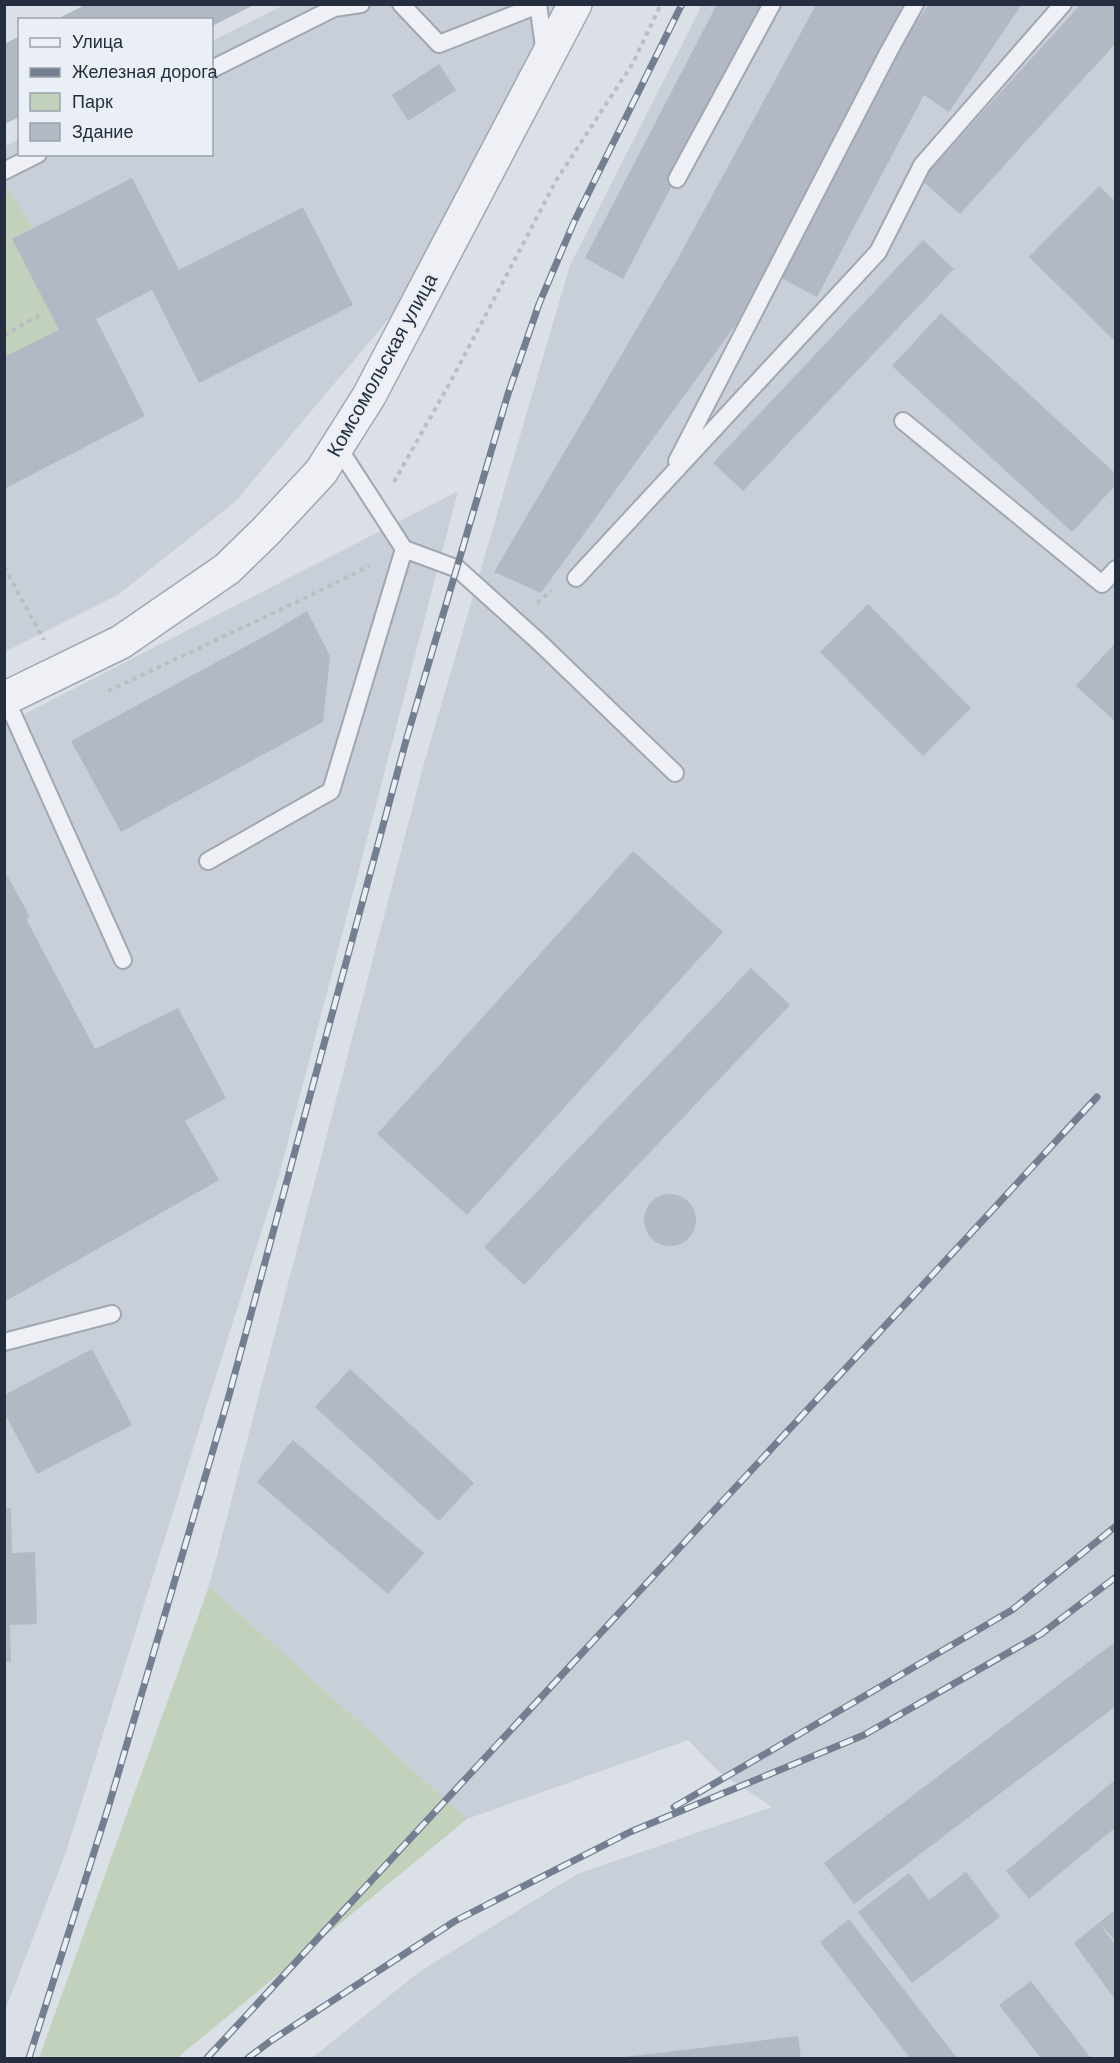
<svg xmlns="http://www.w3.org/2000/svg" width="1120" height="2063" font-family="'DM Sans',sans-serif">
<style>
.built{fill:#c9cfd9}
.green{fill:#c1d1bb}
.building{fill:#b2b9c4}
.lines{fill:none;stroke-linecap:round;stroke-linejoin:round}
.service-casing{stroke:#a0a7b1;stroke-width:20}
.tertiary-casing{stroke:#a0a7b1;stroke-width:36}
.path{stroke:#b9bec5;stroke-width:4;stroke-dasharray:4.5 4.5;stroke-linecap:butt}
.service{stroke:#eef0f5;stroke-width:16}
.tertiary{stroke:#eef0f5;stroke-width:33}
.rail-casing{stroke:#737f91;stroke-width:7}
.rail{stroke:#eaeff5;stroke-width:4.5;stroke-dasharray:14;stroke-linecap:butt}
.labels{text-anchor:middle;stroke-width:4.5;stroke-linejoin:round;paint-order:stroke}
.street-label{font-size:20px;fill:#242e3e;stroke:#eaeff5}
</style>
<rect width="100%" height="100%" fill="#dbe0e7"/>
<g class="built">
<path d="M284,5H555L392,315L235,502L119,594L5,652V146L19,139L20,154H212V41Z"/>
<path d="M702,5H1115V2058H312L419,1972L577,1874L772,1807L719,1772L688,1740L467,1819L209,1586L423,767L570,265Z"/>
<path d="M458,491L279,1176L66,1852L5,2011V724Z"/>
</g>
<g class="green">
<path d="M7,187L33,228L12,239L59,330L5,357L4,188Z"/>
<path d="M209,1586L467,1819L177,2058H39Z"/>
</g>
<g class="building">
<path d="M87,4H256L212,26V20H55Z"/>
<path d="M717,4H767L623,279L585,258Z"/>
<path d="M929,4H1022L949,112L924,95L817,297L779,277L889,71L885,69Z"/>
<path d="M1081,4H1116V43L960,214L921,180Z"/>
<path d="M816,5H903L737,323L541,593L494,572L677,260Z"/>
<path d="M20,36V117L4,124V44Z"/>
<path d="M439,64L456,90L408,121L392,95Z"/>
<path d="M132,178L179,270L303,207L353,305L199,383L152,290L96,319L145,416L4,489V357L59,330L12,239Z"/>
<path d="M1099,186L1116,202V342L1029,257Z"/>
<path d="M923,240L954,269L743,491L713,463Z"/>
<path d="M941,313L1116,474V485L1072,532L892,366Z"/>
<path d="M868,604L971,708L923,756L820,652Z"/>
<path d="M307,611L330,656L323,722L121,832L71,741L274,631Z"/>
<path d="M1116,642V722L1076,686Z"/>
<path d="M633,851L723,932L467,1215L377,1134Z"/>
<path d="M4,870L30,917L26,919L95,1049L178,1008L226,1098L185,1121L219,1180L4,1302Z"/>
<path d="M751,968L790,1005L524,1285L484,1247Z"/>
<circle cx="670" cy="1220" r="26"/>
<path d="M92,1349L132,1425L37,1474L4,1412V1395Z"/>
<path d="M350,1369L474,1483L439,1521L315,1407Z"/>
<path d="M293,1440L424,1553L388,1594L257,1482Z"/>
<path d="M5,1508H11L12,1553L35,1552L37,1624L10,1625L11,1662H5Z"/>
<path d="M1116,1641V1706L854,1904L824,1863Z"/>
<path d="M1116,1779V1827L1029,1899L1006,1871Z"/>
<path d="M966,1872L1000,1917L912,1983L858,1912L909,1873L929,1900Z"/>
<path d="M1116,1909V1941L1100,1924L1116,1946V2001L1074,1943Z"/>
<path d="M849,1919L957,2058H910L820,1942Z"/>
<path d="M1031,1981L1091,2058H1041L999,2005Z"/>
<path d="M798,2036L801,2058H625V2057Z"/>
</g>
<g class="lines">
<defs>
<g id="service">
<path d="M401,4L439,44L538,5"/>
<path d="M538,4L545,54"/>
<path d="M212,69L334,8L361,4"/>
<path d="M4,171L38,154"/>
<path d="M677,179L772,4"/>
<path d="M903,421L1102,584L1116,569"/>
<path d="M338,447L404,549L458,569L538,641L675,773"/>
<path d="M677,461L889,51L915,4"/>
<path d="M576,578L878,252L922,165L1063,4"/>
<path d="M6,699L123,960"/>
<path d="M208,861L331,791L404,549"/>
<path d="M4,1342L112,1314"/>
</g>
<path id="tertiary" d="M4,699L121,642L227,569L266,531L321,472L369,396L575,4"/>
</defs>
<use href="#service" class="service-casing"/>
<use href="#tertiary" class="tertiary-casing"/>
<g class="path">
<path d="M4,335L44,313"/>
<path d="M394,482L452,379L557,179L633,63L661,4"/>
<path d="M4,567L44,640"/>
<path d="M537,603L552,590"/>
<path d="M108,691L301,600L369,566"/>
</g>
<use href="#service" class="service"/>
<use href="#tertiary" class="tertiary"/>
<defs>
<g id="rail">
<path d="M674,1807L1012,1610L1116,1526"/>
<path d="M29,2058L109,1805L228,1399L407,737L508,394L539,304L574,222L682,4"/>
<path d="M207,2058L1097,1097"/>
<path d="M248,2058L272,2040L455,1921L630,1832L864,1735L1041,1634L1116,1577"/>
</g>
</defs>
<use href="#rail" class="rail-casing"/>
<use href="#rail" class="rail"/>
</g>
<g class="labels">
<g class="street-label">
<text transform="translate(382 365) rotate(-61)" y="7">Комсомольская улица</text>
</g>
</g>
<rect width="1120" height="2063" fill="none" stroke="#242e3e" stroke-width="12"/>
<rect x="18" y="18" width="195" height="138" fill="#eaeff5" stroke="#9ba2ac" stroke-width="1.5"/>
<rect x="30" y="38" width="30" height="9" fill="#eef0f5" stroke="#9ba2ac" stroke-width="1.5"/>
<text x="72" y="48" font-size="18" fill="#242e3e">Улица</text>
<rect x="30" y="68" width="30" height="9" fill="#737f91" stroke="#9ba2ac" stroke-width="1.5"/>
<text x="72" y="78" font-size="18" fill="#242e3e">Железная дорога</text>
<rect x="30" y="93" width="30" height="18" fill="#c1d1bb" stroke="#9ba2ac" stroke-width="1.5"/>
<text x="72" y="108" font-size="18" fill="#242e3e">Парк</text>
<rect x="30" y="123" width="30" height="18" fill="#b2b9c4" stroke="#9ba2ac" stroke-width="1.5"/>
<text x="72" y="138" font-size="18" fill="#242e3e">Здание</text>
</svg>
